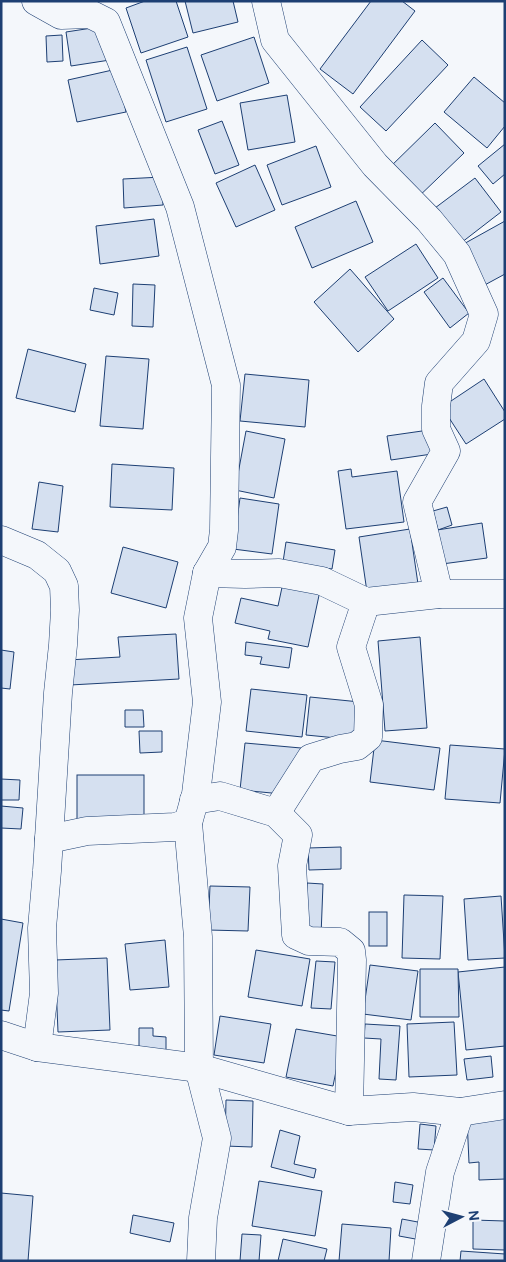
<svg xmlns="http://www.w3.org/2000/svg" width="506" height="1262" font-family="'DM Sans',sans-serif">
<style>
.building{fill:#d5e0f0;stroke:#1d3f73}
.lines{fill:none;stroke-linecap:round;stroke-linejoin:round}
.minor-casing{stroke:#1d3f73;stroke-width:29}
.minor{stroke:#f4f7fb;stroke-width:28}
</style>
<rect width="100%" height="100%" fill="#f4f7fb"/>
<g class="building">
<path d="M145,1H176L188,37L141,53L126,8Z"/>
<path d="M185,1H233L238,22L193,33Z"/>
<path d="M371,1H402L415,11L353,94L320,69Z"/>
<path d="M105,26L110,60L71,66L66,32Z"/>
<path d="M62,35L63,61L47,62L46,36Z"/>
<path d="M254,37L269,83L217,101L201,55Z"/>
<path d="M422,40L448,65L386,131L360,107Z"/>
<path d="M187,47L207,109L166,122L146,60Z"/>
<path d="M117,69L126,112L77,122L68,80Z"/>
<path d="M474,77L505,103V126L487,148L444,112Z"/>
<path d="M287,95L295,142L248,150L240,103Z"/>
<path d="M222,121L239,165L215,174L198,130Z"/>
<path d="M435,123L464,153L413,202L385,172Z"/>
<path d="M505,144V174L493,184L478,166Z"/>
<path d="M316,146L331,187L282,205L267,165Z"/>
<path d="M255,165L275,210L236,227L216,183Z"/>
<path d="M162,177L163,205L124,208L123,179Z"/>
<path d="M475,178L501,212L457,246L431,211Z"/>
<path d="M356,201L373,242L312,268L295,227Z"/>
<path d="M154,219L159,256L100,264L96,226Z"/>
<path d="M505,221V274L481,287L460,246Z"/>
<path d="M416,244L438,278L388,311L365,277Z"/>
<path d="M350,269L394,319L358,352L314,302Z"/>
<path d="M443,278L469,313L450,328L424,292Z"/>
<path d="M133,284L155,285L153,327L132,326Z"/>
<path d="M94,288L118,293L114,315L90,310Z"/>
<path d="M28,349L86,364L75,412L16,398Z"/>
<path d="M106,356L149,359L143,429L100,426Z"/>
<path d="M245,374L309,380L305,427L240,421Z"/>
<path d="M484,379L505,412V419L466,444L442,407Z"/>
<path d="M429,430L432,454L391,460L387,436Z"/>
<path d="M246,431L285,439L274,498L235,490Z"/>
<path d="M112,464L174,468L172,510L110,507Z"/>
<path d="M351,469L352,477L397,471L404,522L346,529L338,471Z"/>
<path d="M39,482L63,486L58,532L32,529Z"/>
<path d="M240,498L279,504L272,554L233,549Z"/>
<path d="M447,507L452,525L438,530L433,511Z"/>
<path d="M482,523L487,558L442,564L437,530Z"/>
<path d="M410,529L418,584L367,592L359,537Z"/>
<path d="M286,542L335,550L332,569L283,562Z"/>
<path d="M123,547L178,562L166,608L111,593Z"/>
<path d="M284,578L321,586L308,647L268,639L270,631L235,623L241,598L278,606Z"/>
<path d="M176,634L179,679L70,685L68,660L120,657L118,637Z"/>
<path d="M420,637L427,728L385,731L378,641Z"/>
<path d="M246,642L292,648L289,668L260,664L262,657L245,655Z"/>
<path d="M1,650L14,652L10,689L1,688Z"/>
<path d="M251,689L307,695L302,737L246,731Z"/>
<path d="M310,697L360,702L357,740L306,735Z"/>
<path d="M125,710H143L144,727H125Z"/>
<path d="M139,731H162V752L140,753Z"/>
<path d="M375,740L440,748L434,790L370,782Z"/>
<path d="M245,743L301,748L282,794L240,790Z"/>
<path d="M450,745L505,749L500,803L445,799Z"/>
<rect x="77" y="775" width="67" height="48"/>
<path d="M1,779L20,780L19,800H1Z"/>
<path d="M1,806L23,808L21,829L1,828Z"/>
<path d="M341,847V869L309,870L308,848Z"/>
<path d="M307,883L323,884L321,936L305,935Z"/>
<path d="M210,886L250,887L248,931L208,930Z"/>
<path d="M404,895L443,896L440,959L402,958Z"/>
<path d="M501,896L505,958L468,960L464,899Z"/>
<rect x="369" y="912" width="18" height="34"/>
<path d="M1,919L23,923L9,1011L1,1010Z"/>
<path d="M165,940L169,987L130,990L125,944Z"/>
<path d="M256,950L310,959L302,1006L248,997Z"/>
<path d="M107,958L110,1030L58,1032L55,960Z"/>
<path d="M316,961L335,962L331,1009L311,1008Z"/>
<path d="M370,965L418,971L411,1020L363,1014Z"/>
<path d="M505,967V1046L466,1050L458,972Z"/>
<path d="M420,969H458L459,1017H420Z"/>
<path d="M220,1016L271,1024L264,1063L214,1055Z"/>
<path d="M454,1022L457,1075L409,1077L407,1024Z"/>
<path d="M365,1024L400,1026L396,1080L379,1079L381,1039L364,1038Z"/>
<path d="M139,1028H153V1036L166,1037V1054L139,1053Z"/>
<path d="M296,1029L343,1037L333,1086L286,1077Z"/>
<path d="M491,1056L493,1077L467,1080L464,1059Z"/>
<path d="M226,1100L253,1101L252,1147L225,1146Z"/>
<path d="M505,1116V1179L479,1180V1162L469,1163L467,1118Z"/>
<path d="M420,1124L436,1126L434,1150L418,1149Z"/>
<path d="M280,1130L300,1136L294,1164L316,1169L314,1178L271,1167Z"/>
<path d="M259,1181L322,1191L315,1236L252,1226Z"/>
<path d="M395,1182L413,1185L410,1204L393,1202Z"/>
<path d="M1,1193L33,1196L28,1261H1Z"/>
<path d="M133,1215L174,1223L170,1242L130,1233Z"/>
<path d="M402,1219L423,1223L421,1240L399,1236Z"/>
<path d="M473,1220L505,1221V1250L473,1249Z"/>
<path d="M342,1224L391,1228L389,1261H339Z"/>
<path d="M242,1234L261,1235L259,1261H240Z"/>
<path d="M283,1239L327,1249L324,1261H278Z"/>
<path d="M461,1251L505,1254V1261H460Z"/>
</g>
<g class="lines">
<defs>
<g id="minor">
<path d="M36,1L61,15L90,14L106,22L180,207L226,385L224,530L222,547L207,573L198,618L207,702L196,794L188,823L198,937L199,1068L217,1138L203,1218L201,1261"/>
<path d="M266,1L275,40L375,165L429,220L457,254L484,314L476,341L439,383L436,406V429L446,451L417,502L439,594"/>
<path d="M1,540L37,555L57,571L64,586L65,610L63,645L58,693L47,871L42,928L44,993L37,1047"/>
<path d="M207,573L245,574L279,573L322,581L366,602L439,594H505"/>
<path d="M194,800L220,796L276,813L298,835L292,866L296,935L309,941L340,942L351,951L352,960L349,1111"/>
<path d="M276,813L311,758L340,749L357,746L368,737L369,705L351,647L366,602"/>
<path d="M49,839L87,831L175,827L188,823"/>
<path d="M1,1035L37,1047L199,1068L349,1111L413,1107L460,1112L505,1105"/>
<path d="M426,1261L440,1172L460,1112"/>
</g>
</defs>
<use href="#minor" class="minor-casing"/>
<use href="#minor" class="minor"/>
</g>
<rect width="506" height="1262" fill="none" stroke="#1d3f73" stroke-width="5"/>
<g transform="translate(461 1217) rotate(84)" stroke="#f4f7fb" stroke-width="4" paint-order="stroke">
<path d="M0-4L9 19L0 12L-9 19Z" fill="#1d3f73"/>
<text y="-8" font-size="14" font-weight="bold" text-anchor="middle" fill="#1d3f73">N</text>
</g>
</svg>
